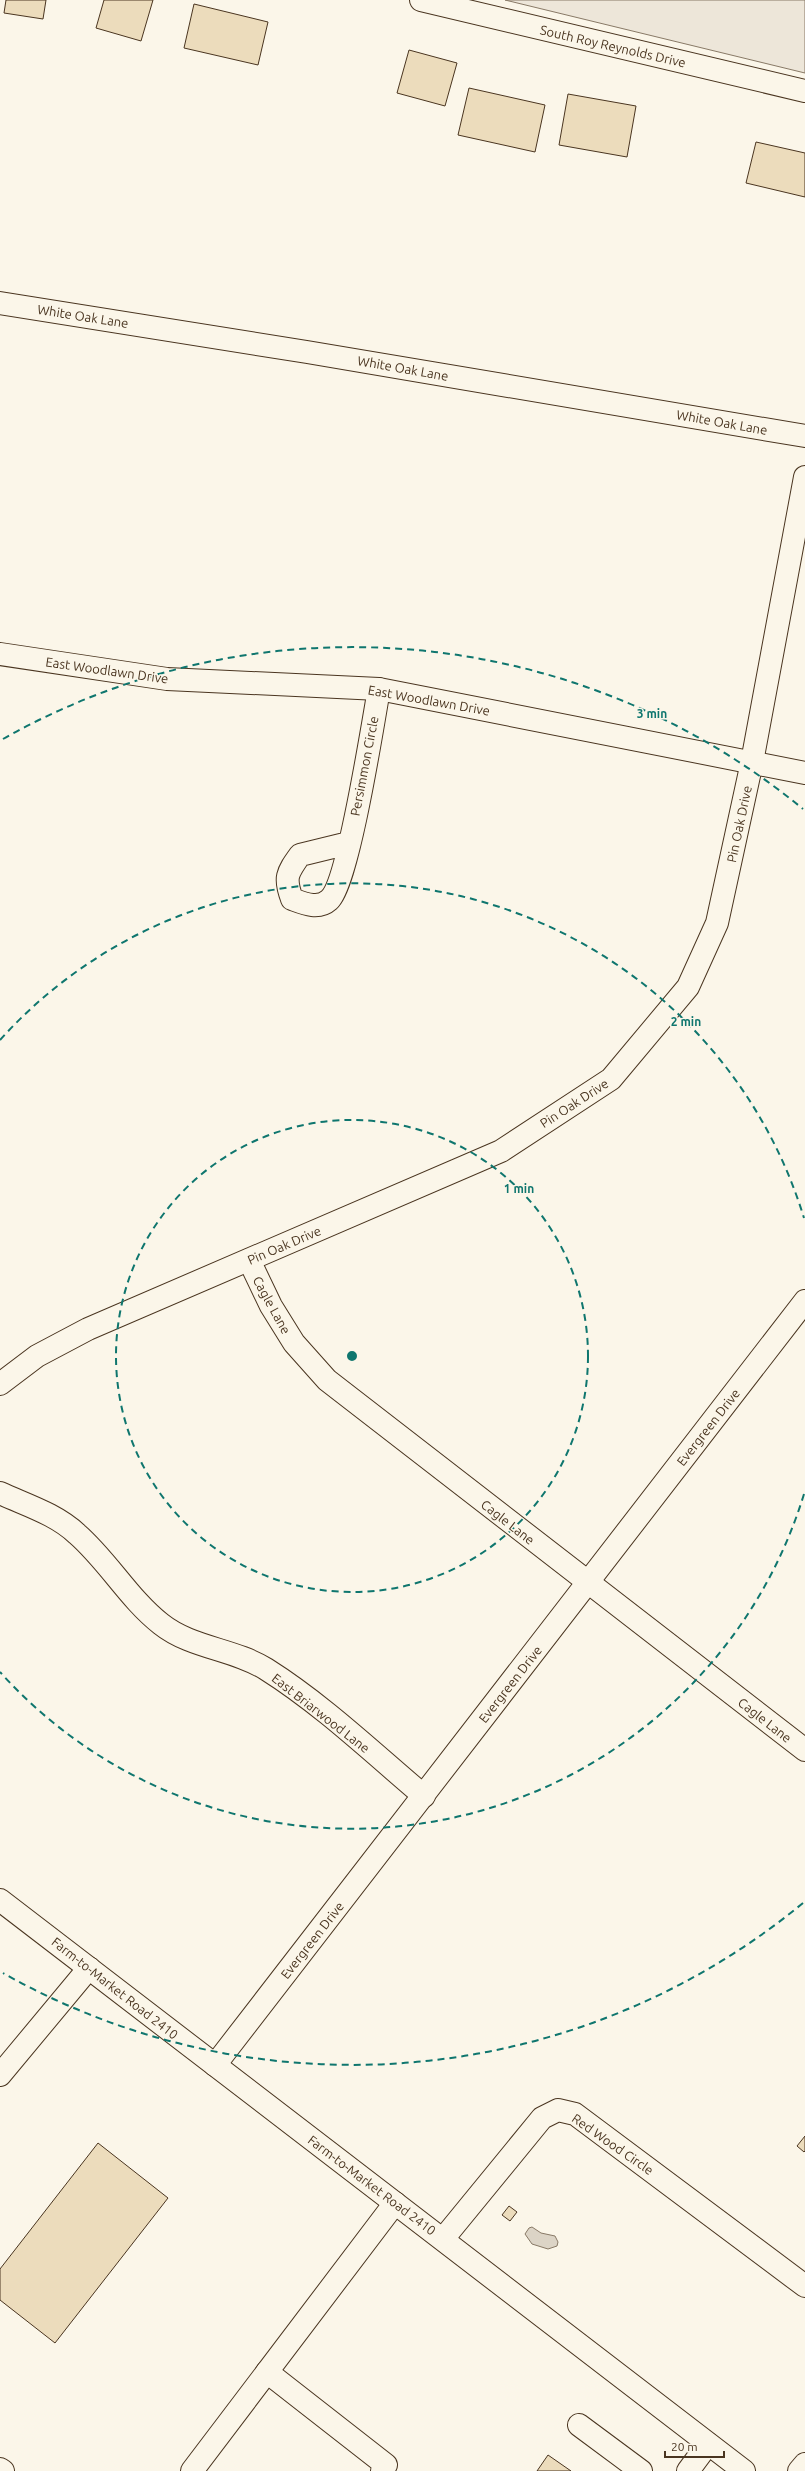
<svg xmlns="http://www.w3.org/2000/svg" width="805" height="2471" font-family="Ubuntu,sans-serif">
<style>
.green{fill:#ede6d9;stroke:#887966}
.water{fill:#dcd4c6;stroke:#887966}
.building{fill:#ecdcbc;stroke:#4a3520}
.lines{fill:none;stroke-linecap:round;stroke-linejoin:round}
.minor-casing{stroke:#4a3520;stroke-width:24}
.major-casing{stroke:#4a3520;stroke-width:24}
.minor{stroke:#fbf6e9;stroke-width:22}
.major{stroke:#fbf6e9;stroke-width:22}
.ring{fill:none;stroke:#0f766e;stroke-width:2;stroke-dasharray:7 5}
.labels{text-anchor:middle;stroke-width:3;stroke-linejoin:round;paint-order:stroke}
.street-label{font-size:13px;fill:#4a3520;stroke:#fbf6e9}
.centre{fill:#0f766e;stroke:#fbf6e9;stroke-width:2}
.ring-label{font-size:12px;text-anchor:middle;font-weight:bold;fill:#0f766e;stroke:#fbf6e9;stroke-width:3;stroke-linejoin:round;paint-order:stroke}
</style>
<rect width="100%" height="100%" fill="#fbf6e9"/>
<path class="green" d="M505,0H805V73Z"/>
<path class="water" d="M532,2227L541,2233L555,2236L558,2242L557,2246L548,2249L532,2244L525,2234L529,2228Z"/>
<g class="building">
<path d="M6,0H46L43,19L4,13Z"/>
<path d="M104,0H153L141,41L96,28Z"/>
<path d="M194,4L268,22L258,65L184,48Z"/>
<path d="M409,50L457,63L445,106L397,93Z"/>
<path d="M469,88L545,105L535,152L458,135Z"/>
<path d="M568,94L636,106L627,157L559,145Z"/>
<path d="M756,142L805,153V197L746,183Z"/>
<path d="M805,2136V2151L804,2152L797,2146Z"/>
<path d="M98,2143L168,2198L55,2343L0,2300V2269Z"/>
<path d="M509,2206L517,2212L510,2221L502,2215Z"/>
<path d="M548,2455L571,2471H537Z"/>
</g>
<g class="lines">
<defs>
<g id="minor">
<path d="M421,0L805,91"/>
<path d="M0,303L307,352L805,436"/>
<path d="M0,654L167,679L379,689L805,773"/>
<path d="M349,843L300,855C287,873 284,878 292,899C303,903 318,910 329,900C348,884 373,723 379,689"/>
<path d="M249,1260L271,1306L294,1343L327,1380L805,1750"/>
<path d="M0,1384L37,1356L88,1329L501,1151L611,1079L688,987L717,923L752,762L805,477"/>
<path d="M0,1493C26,1505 56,1514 77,1534C108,1561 129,1599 161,1624C191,1648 234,1649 266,1669C323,1705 373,1753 424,1796"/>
<path d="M215,2065L805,1301"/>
<path d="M0,2075L89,1968"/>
<path d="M443,2239L542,2118L558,2110L575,2114L805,2286"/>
<path d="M267,2372L386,2465L382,2471"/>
<path d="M579,2425L641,2471"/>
<path d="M192,2471L395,2203"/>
<path d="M688,2471L708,2444"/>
<path d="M799,2471L805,2464"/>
</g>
<g id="major">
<path d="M0,1900L744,2471"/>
<path d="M0,2469L3,2471"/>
</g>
</defs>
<use href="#minor" class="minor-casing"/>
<use href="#major" class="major-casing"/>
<use href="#minor" class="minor"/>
<use href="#major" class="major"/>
</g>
<g class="ring">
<circle cx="352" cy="1356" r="236"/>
<path d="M804 1494A473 473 0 0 1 0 1672M0 1040A473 473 0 0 1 804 1218"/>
<path d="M803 1903A709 709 0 0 1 3 1973M3 739A709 709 0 0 1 803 809"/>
</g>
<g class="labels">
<g class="street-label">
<text transform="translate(613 46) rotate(13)" y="5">South Roy Reynolds Drive</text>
<text transform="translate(83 316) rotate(9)" y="5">White Oak Lane</text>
<text transform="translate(403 368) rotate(10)" y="5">White Oak Lane</text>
<text transform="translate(722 422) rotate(10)" y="5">White Oak Lane</text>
<text transform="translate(107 670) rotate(8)" y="5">East Woodlawn Drive</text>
<text transform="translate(429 700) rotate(10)" y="5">East Woodlawn Drive</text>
<text transform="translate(364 766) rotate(-79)" y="5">Persimmon Circle</text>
<text transform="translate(739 824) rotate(-78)" y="5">Pin Oak Drive</text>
<text transform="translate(574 1103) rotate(-33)" y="5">Pin Oak Drive</text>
<text transform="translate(284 1245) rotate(-23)" y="5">Pin Oak Drive</text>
<text transform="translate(272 1305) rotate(61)" y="5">Cagle Lane</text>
<text transform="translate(708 1427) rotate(-52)" y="5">Evergreen Drive</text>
<text transform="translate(508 1522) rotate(38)" y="5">Cagle Lane</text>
<text transform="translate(510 1684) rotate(-52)" y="5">Evergreen Drive</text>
<text transform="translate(321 1713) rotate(38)" y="5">East Briarwood Lane</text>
<text transform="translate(765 1720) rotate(38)" y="5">Cagle Lane</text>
<text transform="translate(312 1940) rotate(-52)" y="5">Evergreen Drive</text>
<text transform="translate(115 1988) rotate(38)" y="5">Farm-to-Market Road 2410</text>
<text transform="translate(613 2144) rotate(35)" y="5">Red Wood Circle</text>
<text transform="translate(372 2185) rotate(37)" y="5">Farm-to-Market Road 2410</text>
</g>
</g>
<circle cx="352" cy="1356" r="6" class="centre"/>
<g class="ring-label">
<text x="652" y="718">3 min</text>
<text x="686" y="1026">2 min</text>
<text x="519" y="1193">1 min</text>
</g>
<path d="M665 2451v6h59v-6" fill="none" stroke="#4a3520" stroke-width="2"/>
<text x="671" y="2451" font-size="12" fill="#4a3520" stroke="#fbf6e9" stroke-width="3" paint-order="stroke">20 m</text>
</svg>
